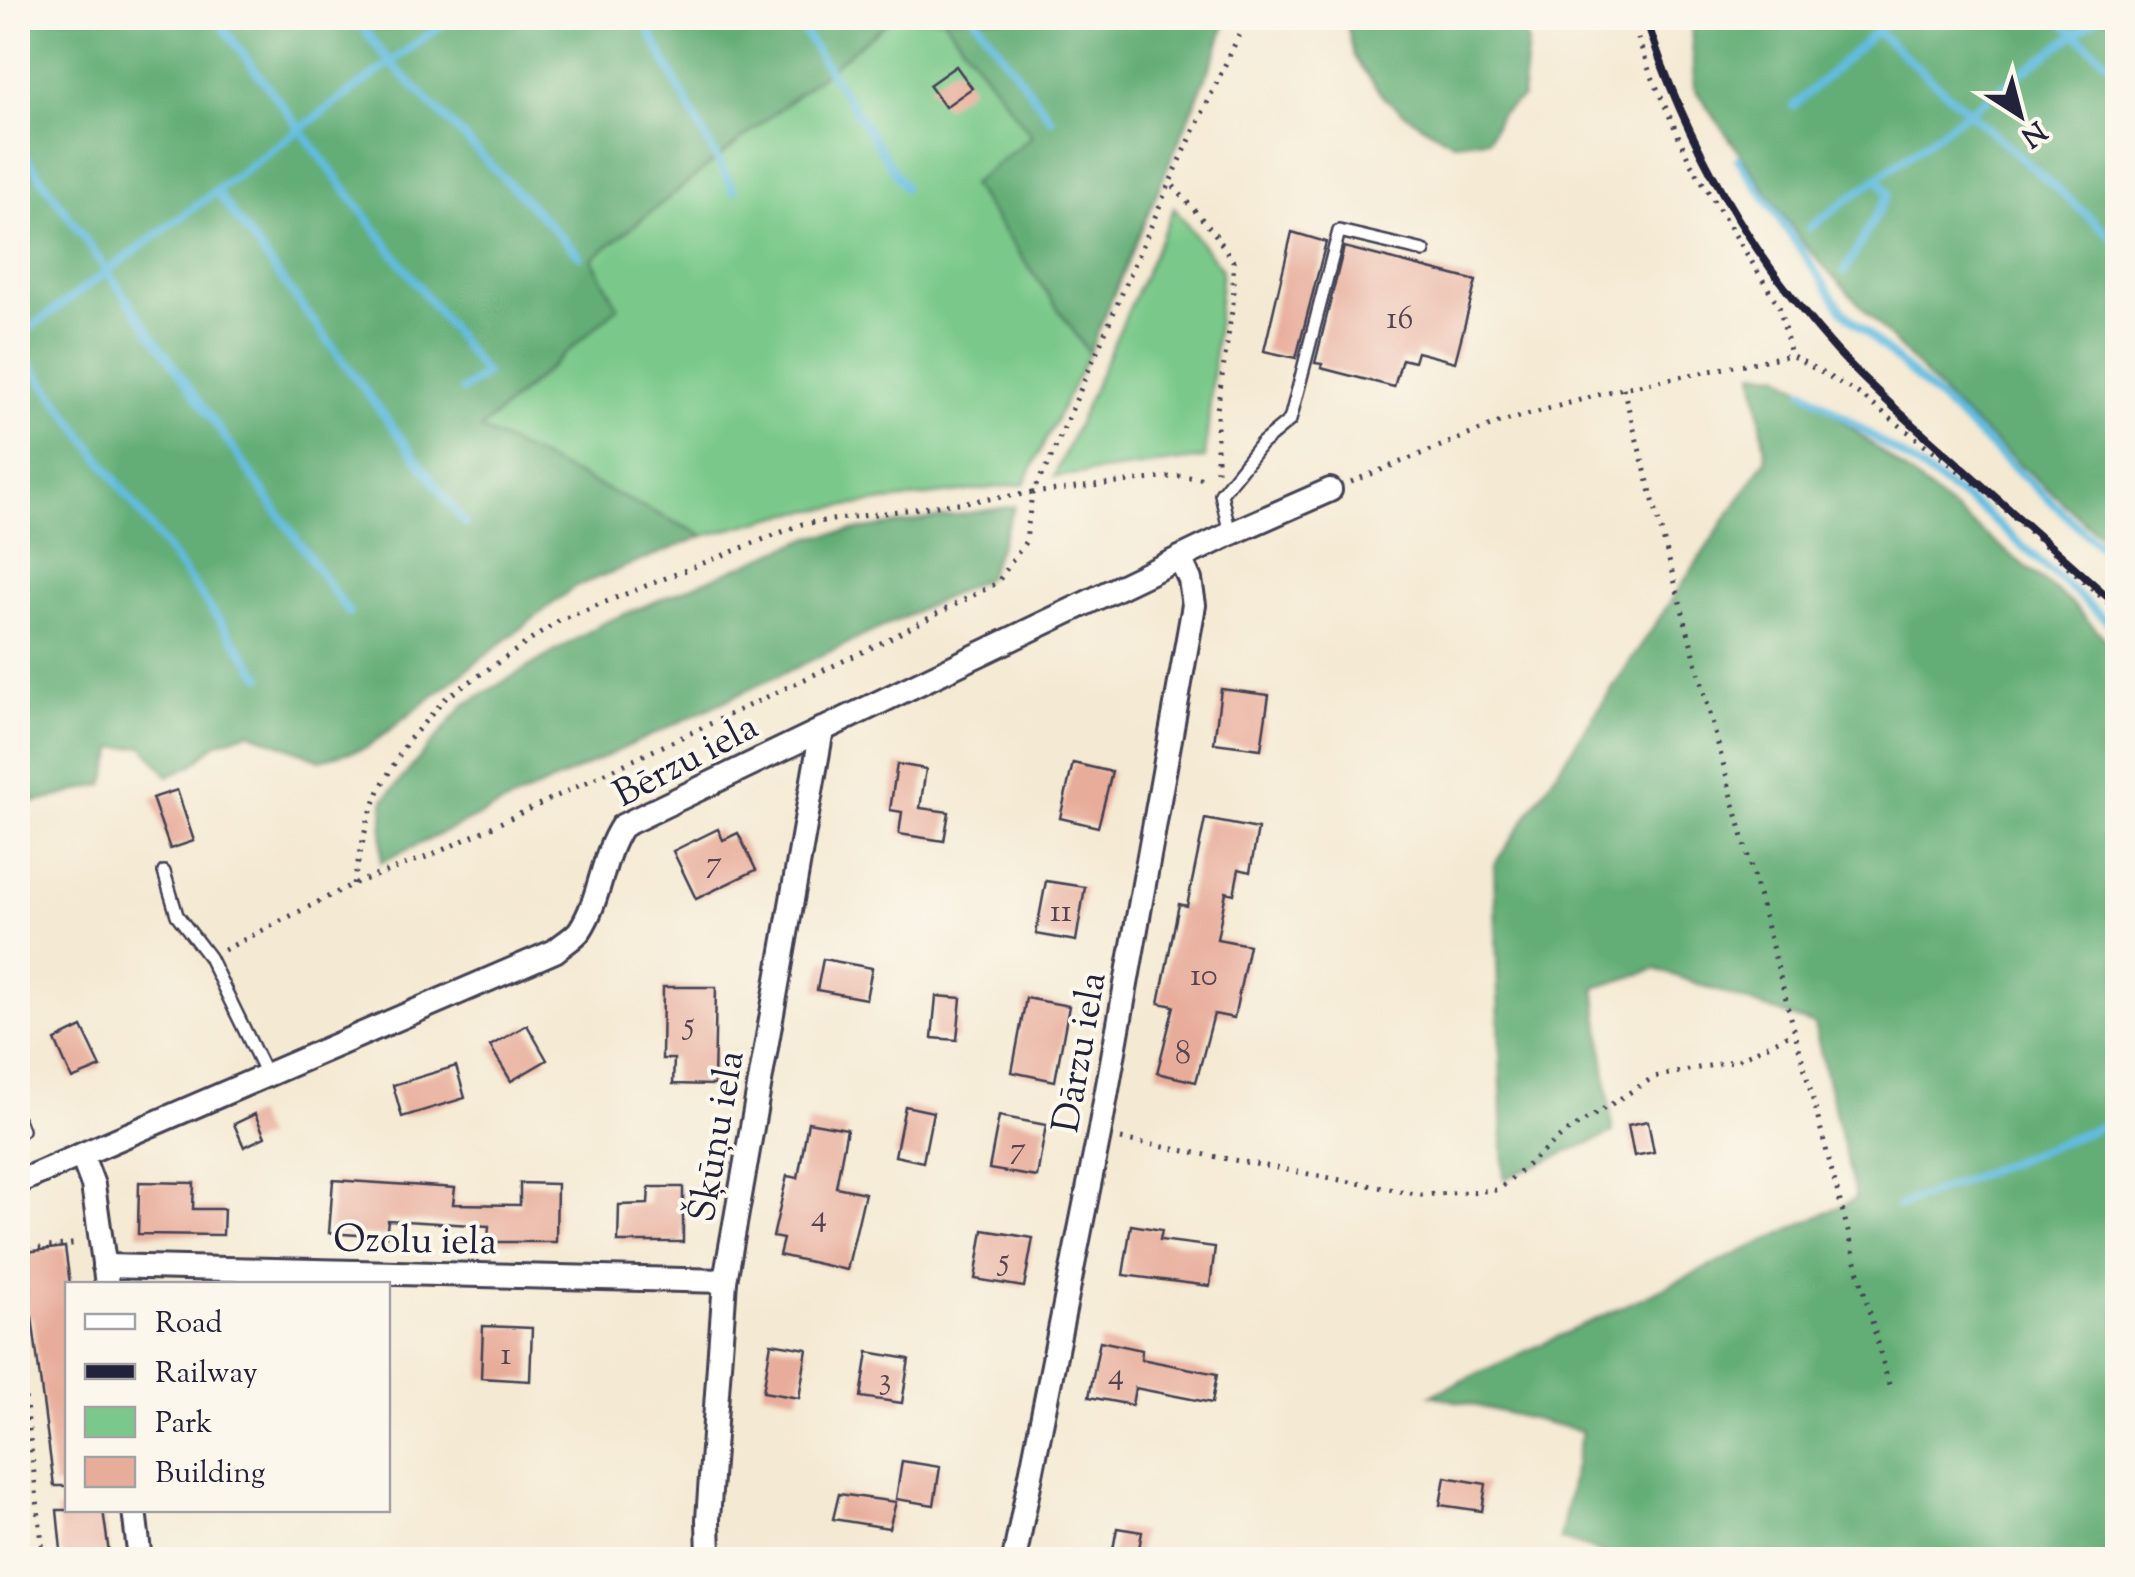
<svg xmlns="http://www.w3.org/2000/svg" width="2135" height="1577" font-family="'Sorts Mill Goudy',serif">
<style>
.green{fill:#7ac98a;stroke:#4e7662;stroke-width:2.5}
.forest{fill:#63ad76;stroke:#426858;stroke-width:2.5}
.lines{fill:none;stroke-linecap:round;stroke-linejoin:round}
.stream{stroke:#62bce0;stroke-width:8}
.building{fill:#e8ac9a}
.service-casing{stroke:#424052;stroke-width:16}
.minor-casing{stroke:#424052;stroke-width:28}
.path{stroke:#424052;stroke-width:5;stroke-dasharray:2.5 8;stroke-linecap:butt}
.service{stroke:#fff;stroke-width:11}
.minor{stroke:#fff;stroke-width:22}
.rail{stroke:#22223b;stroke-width:8}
.labels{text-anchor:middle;stroke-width:8;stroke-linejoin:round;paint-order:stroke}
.number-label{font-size:32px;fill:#544453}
.street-label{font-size:38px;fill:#22223b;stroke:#fbf7ec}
</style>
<rect width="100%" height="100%" fill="#fbf7ec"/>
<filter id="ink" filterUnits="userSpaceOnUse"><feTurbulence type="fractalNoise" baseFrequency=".01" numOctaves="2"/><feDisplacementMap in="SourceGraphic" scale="20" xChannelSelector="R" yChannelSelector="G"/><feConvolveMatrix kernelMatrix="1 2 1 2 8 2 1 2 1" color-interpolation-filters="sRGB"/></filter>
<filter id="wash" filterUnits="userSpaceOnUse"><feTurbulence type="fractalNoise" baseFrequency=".0048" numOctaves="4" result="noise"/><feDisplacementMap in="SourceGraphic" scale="40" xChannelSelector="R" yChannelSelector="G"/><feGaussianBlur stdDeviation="2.25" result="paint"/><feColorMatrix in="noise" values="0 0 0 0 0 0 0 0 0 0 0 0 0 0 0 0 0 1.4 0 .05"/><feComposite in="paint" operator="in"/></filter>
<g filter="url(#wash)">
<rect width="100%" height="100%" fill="#f4e9d2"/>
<g class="green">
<path d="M893,18H943L1032,136L971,185L1089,353L1024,484L791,513L704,536L480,430L618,307L592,259Z"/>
<path d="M1174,208L1222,270L1205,458L1054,477Z"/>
</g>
<g class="forest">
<path d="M18,18H893L592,259L618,307L480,429L704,536L574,587L366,748L320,760L249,732L215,744L194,764L168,776L143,746L115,748L104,785C78,788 57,800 32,802L18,782Z"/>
<path d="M943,18H1227L1217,51L1089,353L971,184L1032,136Z"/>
<path d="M1346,18H1519L1528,44L1522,98L1500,114L1489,139L1454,143L1421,125L1384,98L1354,57Z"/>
<path d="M1691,18H2117V551L1953,405L1805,246L1694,88Z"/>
<path d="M1754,372L1780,374L1804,390L2071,603L2117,651V1559H1619L1560,1539L1582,1431L1431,1395L1856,1199L1814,1025L1656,969L1595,988L1613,1133L1504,1179L1494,865L1766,459Z"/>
<path d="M1015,506L987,578L381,862L384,800L464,705L603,623L811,537Z"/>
</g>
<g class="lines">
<g class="stream">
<path d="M216,18L485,374L463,390"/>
<path d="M355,18L390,62L580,256"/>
<path d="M642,18L734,191"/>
<path d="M795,18L905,188"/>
<path d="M975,18L1051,119"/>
<path d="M2057,18L2118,71"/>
<path d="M1876,31L2118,242"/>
<path d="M1794,106L1891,18"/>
<path d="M18,145L349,613"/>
<path d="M1738,159L1843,311L2118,563"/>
<path d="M216,191L465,524"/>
<path d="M1809,228L2097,18"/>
<path d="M1845,271L1888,194L1879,179"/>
<path d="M18,337L451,18"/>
<path d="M18,347L261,677"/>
<path d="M1804,390L1982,510L2118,631"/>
<path d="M18,725L19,727"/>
<path d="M1899,1206L2118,1120"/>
</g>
</g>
<g id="blocks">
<g class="building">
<path d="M956,66L972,88L945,107L929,85Z"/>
<path d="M1292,232L1326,242L1296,358L1264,351Z"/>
<path d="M1344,247L1476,281L1455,362L1417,352L1414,362L1402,359L1394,387L1321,368L1322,364L1315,363Z"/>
<path d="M1221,689L1269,695L1261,749L1214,743Z"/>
<path d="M1073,763L1112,772L1098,827L1060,818Z"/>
<path d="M897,764L926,769L920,808L949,812L944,841L899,834L902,812L890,810Z"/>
<path d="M177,790L194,841L170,849L152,798Z"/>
<path d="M1205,819L1258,829L1250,872L1239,869L1234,894L1226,892L1217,939L1249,945L1234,1018L1214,1014L1196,1082L1157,1073L1174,1006L1159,1003L1179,904L1187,906Z"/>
<path d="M718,829L723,840L738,833L756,870L696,899L673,851Z"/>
<path d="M1046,881L1085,887L1076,941L1036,934Z"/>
<path d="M823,959L872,968L866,999L817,990Z"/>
<path d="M663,987H716L714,1085L673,1084L674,1059H662Z"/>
<path d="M936,996L961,998L957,1040L932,1038Z"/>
<path d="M1026,998L1069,1006L1055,1081L1012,1072Z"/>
<path d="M527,1025L547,1060L511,1081L490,1046Z"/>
<path d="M82,1027L101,1067L72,1079L55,1040Z"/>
<path d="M456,1066L465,1098L402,1117L393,1085Z"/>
<path d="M905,1106L933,1112L923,1162L895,1156Z"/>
<path d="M255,1114L265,1137L244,1147L234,1124Z"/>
<path d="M999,1116L1046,1125L1037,1177L989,1169Z"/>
<path d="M1648,1121L1654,1152L1634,1156L1628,1125Z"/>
<path d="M808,1122L847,1129L836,1187L865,1193L847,1270L779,1255L783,1239L773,1237L787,1176L798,1178Z"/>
<path d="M333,1180L455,1188L453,1204L520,1205V1183L557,1184L556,1242H488L489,1226L388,1220L386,1237L329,1233Z"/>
<path d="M139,1182L194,1183L193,1209H224L223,1235L138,1234Z"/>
<path d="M649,1187H683V1242H618L619,1205L648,1204Z"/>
<path d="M1131,1225L1162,1230L1160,1240L1215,1247L1210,1286L1123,1275Z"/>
<path d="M983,1230L1033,1238L1024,1287L975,1279Z"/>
<path d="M65,1247L70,1284L68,1486H54L32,1317L27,1318L18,1253Z"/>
<path d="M483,1326L532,1328L530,1381L481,1378Z"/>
<path d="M1100,1341L1142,1350L1141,1359L1217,1374L1212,1403L1135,1388L1132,1405L1089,1397Z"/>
<path d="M771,1343L807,1349L799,1398L763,1392Z"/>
<path d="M868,1352L909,1359L902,1403L861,1397Z"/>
<path d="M902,1461L940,1467L934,1505L896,1499Z"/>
<path d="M1445,1477L1486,1484L1482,1511L1440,1505Z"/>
<path d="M839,1494L896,1502L889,1528L833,1519Z"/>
<path d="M57,1510H103L110,1560H62Z"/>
<path d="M1117,1528L1142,1532L1137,1560H1111Z"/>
</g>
</g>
</g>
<g filter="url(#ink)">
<use href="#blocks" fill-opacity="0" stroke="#424052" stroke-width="2.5"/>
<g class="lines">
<defs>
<g id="service">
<path d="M1230,534L1221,494L1261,444L1290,420L1339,231L1424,251"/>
<path d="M164,872L177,915L209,957L267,1076"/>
<path d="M18,1120L22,1130L18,1132"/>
</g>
<g id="minor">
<path d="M82,1156L93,1185L107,1284"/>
<path d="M18,1182L555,951C563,944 574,938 580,930C601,898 601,858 622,826L1230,534L1330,490"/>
<path d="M104,1266L725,1281"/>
<path d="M134,1510L140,1560"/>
<path d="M709,1560L708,1519L725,1281L822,729"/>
<path d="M1014,1560L1099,1135L1194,605L1190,580L1180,558"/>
</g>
</defs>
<use href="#service" class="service-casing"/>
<use href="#minor" class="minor-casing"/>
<g class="path">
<path d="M1631,18L1649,70L1690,162L1779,306L1791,355"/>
<path d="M1623,388L1889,1385"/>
<path d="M1217,471V410L1233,304V261L1215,234L1170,182L1247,18"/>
<path d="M1351,482L1498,423L1623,388L1791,355L1859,394L1985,491L2118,612"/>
<path d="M353,884L368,819L380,788L407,742L446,698L560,620L802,524L1032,493L1050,460L1170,182"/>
<path d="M224,950L353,884L432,855L877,645L997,583L1026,541L1032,493L1178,476L1209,479"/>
<path d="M1121,1139L1421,1195L1498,1190L1561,1136L1654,1077L1738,1060L1794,1032"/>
<path d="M18,1251L79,1243"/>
<path d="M18,1335L44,1560"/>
</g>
<use href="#service" class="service"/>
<use href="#minor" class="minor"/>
<path class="rail" d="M1646,18C1684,140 1751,256 1837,351C1875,392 1917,428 1959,465C2012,512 2065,559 2118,606"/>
</g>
</g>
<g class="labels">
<g class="number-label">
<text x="1400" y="328">16</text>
<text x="714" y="872">7</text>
<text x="1061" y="921">11</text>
<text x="1204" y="985">10</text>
<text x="689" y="1034">5</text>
<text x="1183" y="1063">8</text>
<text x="1018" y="1158">7</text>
<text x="819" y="1226">4</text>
<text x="1004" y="1270">5</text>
<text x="506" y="1364">1</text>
<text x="1116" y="1384">4</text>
<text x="885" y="1389">3</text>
</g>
<g class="street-label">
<text transform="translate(685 759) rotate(-28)" y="13">Bērzu iela</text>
<text transform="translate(1078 1052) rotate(-80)" y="13">Dārzu iela</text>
<text transform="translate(715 1136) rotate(-80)" y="13">Šķūņu iela</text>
<text transform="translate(415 1239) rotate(1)" y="13">Ozolu iela</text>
</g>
</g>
<rect width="2135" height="1577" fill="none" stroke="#fbf7ec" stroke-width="60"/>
<rect x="65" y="1282" width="325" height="230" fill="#fbf7ec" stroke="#a4a2a5" stroke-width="2.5"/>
<rect x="85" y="1314" width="50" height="15" fill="#ffffff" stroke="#a4a2a5" stroke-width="2.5"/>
<text x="155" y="1332" font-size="30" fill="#22223b">Road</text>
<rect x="85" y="1364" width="50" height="15" fill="#22223b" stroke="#a4a2a5" stroke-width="2.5"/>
<text x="155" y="1382" font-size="30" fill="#22223b">Railway</text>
<rect x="85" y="1407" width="50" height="30" fill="#7ac98a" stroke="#a4a2a5" stroke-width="2.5"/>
<text x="155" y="1432" font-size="30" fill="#22223b">Park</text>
<rect x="85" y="1457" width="50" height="30" fill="#e8ac9a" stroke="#a4a2a5" stroke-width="2.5"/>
<text x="155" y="1482" font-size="30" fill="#22223b">Building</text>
<g transform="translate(2020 115) rotate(144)" stroke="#fbf7ec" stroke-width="8" paint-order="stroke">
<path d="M0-8L18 38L0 25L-18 38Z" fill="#22223b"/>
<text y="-15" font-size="28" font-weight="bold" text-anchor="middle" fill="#22223b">N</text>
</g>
</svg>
